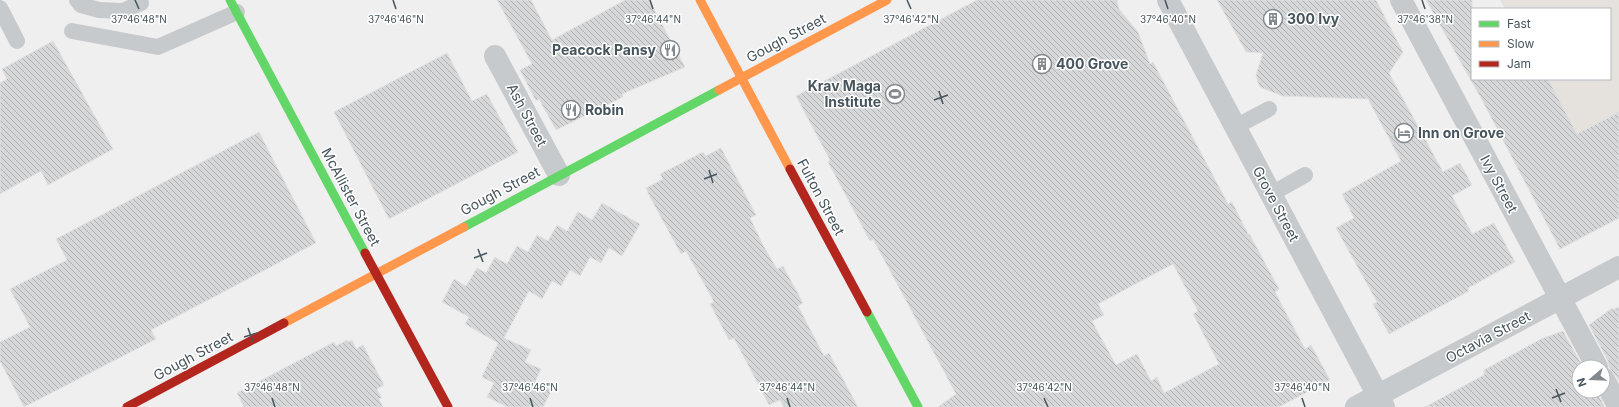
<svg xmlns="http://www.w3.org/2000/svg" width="1619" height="407" font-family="Inter,sans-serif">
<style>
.commercial{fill:#e5e1dc}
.building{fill:url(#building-back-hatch);stroke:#e1e1e2;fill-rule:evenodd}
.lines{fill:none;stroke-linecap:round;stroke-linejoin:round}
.lane{stroke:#c6cacc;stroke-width:16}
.street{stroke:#c6cacc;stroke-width:22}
.fast{stroke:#63d668;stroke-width:9}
.slow{stroke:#ff974d;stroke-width:9}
.jam{stroke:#b3261e;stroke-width:9}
.ticks{fill:none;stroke:#46545c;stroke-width:1.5}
.labels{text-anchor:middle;stroke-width:3;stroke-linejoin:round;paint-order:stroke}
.poi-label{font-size:14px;font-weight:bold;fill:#46545c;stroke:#fff;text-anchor:start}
.street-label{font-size:14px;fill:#46545c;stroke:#fff}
.ticks-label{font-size:10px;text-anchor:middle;fill:#46545c;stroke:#fff;stroke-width:3;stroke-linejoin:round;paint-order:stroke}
</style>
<defs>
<pattern id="building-back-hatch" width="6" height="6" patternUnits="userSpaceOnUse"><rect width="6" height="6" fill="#d6d7d8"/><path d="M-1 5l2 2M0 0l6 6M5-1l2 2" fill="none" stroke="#afb1b2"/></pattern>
</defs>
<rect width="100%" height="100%" fill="#f0efef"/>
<path class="commercial" d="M1500,0H1619V219L1543,79H1610V9H1505Z"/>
<g class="building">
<path d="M497,0H531L552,40L625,0H649L685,67L622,94L623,97L556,130L539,99L536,101L520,70L532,64Z"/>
<path d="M977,0H1117L1119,9L1138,32L1150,64L1153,62L1228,204L1232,202L1248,234L1250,235L1279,289L1275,292L1305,349L1311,345L1330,380L1279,407H938L956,394L873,239L870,241L828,162L830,160L796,96ZM1173,264L1198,311L1193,314L1219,364L1164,393L1157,377L1151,381L1137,354L1116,365L1092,321L1104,315L1098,304Z"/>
<path d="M1217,0H1376L1403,52L1389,73L1443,172L1460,163L1472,185L1452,196L1472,234L1494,223L1515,262L1468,288L1469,291L1389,334L1373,304L1377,302L1336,228L1354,218L1342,194L1401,161L1368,99L1282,96L1260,87L1258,83L1256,75L1263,53L1246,52Z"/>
<path d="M1426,0H1472V79H1548L1577,134L1619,112V218L1560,249L1482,100Z"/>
<path d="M53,41L113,149L48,185L41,171L0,194V83L7,79L2,69Z"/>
<path d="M447,53L472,101L487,94L518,152L389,219L334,112Z"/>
<path d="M259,132L316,243L151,330L156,339L24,407L0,361V342L30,327L10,289L67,260L56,239Z"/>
<path d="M721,148L756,215L750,218L763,245L777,269L783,266L803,303L798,306L824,356L829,353L858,407H784L780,400L769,405L734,338L729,340L710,304L714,302L686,251L681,254L650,197L646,188L663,179L660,174L703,152L706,156Z"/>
<path d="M602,203L640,224L622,256L609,248L601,263L590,257L580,276L570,270L561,286L552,281L542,299L529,291L504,338L531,350L525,362L541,369L535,382L552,390L543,407H507L487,397L494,383L482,377L498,343L465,324L469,317L442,302L454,279L466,286L477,268L486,273L495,257L507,264L517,246L528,252L537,235L548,241L557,225L567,231L578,212L592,220Z"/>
<path d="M1619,307V381L1609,367L1608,361L1589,325L1612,308V310Z"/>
<path d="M1563,331L1583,367H1579V391H1596L1605,407H1425L1484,375V370L1506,358L1541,339Z"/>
<path d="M347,340L348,342L352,340L356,349L363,345L384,385L377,389L382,398L379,399L383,407H244L237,393L334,342L336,346Z"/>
</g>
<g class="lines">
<g class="lane">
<path d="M77,0L81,5L99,10L123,11L141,3L140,0"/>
<path d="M0,8L17,41"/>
<path d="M72,31L158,47L237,12"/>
<path d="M1235,127L1269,109"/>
<path d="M1271,194L1305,175"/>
</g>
<g class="street">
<path d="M1168,0L1384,407"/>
<path d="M1401,0L1597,367"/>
<path d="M495,56L559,175"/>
<path d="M1603,378L1619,407"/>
<path d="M1356,407L1619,267"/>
</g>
<g class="fast">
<path d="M230,0L365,253"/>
<path d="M464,227L719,90"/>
<path d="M867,312L918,407"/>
</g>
<g class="slow">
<path d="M700,0L790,169"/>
<path d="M719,90L887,0"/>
<path d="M284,323L464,227"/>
</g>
<g class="jam">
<path d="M790,169L867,312"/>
<path d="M365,253L448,407"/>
<path d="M127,407L284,323"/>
</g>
</g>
<path class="ticks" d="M135,0L139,9M393,0L396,9M650,0L653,9M907,0L911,9M1165,0L1168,9M1422,0L1425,9M939,91L943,104M934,100L948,95M709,170L713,183M704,179L717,174M478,249L483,262M474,258L487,253M248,328L253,342M244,337L257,333M1556,389L1561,402M272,398L275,407M530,398L533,407M787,398L790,407M1044,398L1048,407M1302,398L1305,407M1552,398L1565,393"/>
<defs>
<symbol id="building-ring" viewBox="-11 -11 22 22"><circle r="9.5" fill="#fff" stroke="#828a8f" stroke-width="1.5"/><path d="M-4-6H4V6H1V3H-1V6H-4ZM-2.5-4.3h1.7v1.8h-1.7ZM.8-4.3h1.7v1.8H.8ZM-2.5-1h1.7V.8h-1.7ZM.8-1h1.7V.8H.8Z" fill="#828a8f"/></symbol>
<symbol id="restaurant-ring" viewBox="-11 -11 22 22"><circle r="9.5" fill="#fff" stroke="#828a8f" stroke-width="1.5"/><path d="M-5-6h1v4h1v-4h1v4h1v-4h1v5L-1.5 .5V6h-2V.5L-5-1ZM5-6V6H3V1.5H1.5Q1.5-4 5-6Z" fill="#828a8f"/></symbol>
<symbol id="stadium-ring" viewBox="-11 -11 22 22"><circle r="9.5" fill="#fff" stroke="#828a8f" stroke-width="1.5"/><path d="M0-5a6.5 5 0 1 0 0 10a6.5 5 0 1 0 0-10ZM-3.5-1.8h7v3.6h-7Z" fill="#828a8f"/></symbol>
<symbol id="hotel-ring" viewBox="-11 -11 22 22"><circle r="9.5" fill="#fff" stroke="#828a8f" stroke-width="1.5"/><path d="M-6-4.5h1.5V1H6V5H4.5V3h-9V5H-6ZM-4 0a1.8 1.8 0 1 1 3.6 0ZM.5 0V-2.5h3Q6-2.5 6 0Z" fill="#828a8f"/></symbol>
</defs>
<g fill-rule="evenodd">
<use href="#building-ring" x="1262" y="8" width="22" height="22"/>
<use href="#restaurant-ring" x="659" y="39" width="22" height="22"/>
<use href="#building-ring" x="1031" y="53" width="22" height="22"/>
<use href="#stadium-ring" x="884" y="83" width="22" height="22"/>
<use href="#restaurant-ring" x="560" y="99" width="22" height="22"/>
<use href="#hotel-ring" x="1393" y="122" width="22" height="22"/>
</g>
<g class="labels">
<g class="poi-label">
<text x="1287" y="24">300 Ivy</text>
<text x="656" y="55" text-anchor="end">Peacock Pansy</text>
<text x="1056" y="69">400 Grove</text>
<text x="881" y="91" text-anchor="end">Krav Maga<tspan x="881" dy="16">Institute</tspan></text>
<text x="585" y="115">Robin</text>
<text x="1418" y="138">Inn on Grove</text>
</g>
<g class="street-label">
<text transform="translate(786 38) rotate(-28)" y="5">Gough Street</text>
<text transform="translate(527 115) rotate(62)" y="5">Ash Street</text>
<text transform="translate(1499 184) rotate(62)" y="5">Ivy Street</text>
<text transform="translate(500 191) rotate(-28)" y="5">Gough Street</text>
<text transform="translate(351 197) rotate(62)" y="5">McAllister Street</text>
<text transform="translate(821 197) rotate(62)" y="5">Fulton Street</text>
<text transform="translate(1276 204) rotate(62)" y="5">Grove Street</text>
<text transform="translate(1488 337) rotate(-28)" y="5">Octavia Street</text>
<text transform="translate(193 356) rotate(-28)" y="5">Gough Street</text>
</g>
</g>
<g class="ticks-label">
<text x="139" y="23">37°46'48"N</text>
<text x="396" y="23">37°46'46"N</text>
<text x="653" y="23">37°46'44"N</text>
<text x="911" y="23">37°46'42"N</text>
<text x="1168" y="23">37°46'40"N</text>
<text x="1425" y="23">37°46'38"N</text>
<text x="272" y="391">37°46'48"N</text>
<text x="530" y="391">37°46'46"N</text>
<text x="787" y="391">37°46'44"N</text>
<text x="1044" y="391">37°46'42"N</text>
<text x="1302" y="391">37°46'40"N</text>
</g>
<rect x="1471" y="8" width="140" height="72" fill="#ffffff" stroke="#b5bbbe"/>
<rect x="1479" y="21" width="20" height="6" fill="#63d668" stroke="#b5bbbe"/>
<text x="1507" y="28" font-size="12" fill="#46545c">Fast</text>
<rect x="1479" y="41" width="20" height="6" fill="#ff974d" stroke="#b5bbbe"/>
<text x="1507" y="48" font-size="12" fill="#46545c">Slow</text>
<rect x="1479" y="61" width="20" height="6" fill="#b3261e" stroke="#b5bbbe"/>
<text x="1507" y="68" font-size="12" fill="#46545c">Jam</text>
<g transform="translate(1591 379) rotate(251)"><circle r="19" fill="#ffffff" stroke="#b5bbbe"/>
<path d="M0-3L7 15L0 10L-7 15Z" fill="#828a8f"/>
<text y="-6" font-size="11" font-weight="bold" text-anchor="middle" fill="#46545c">N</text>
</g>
</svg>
